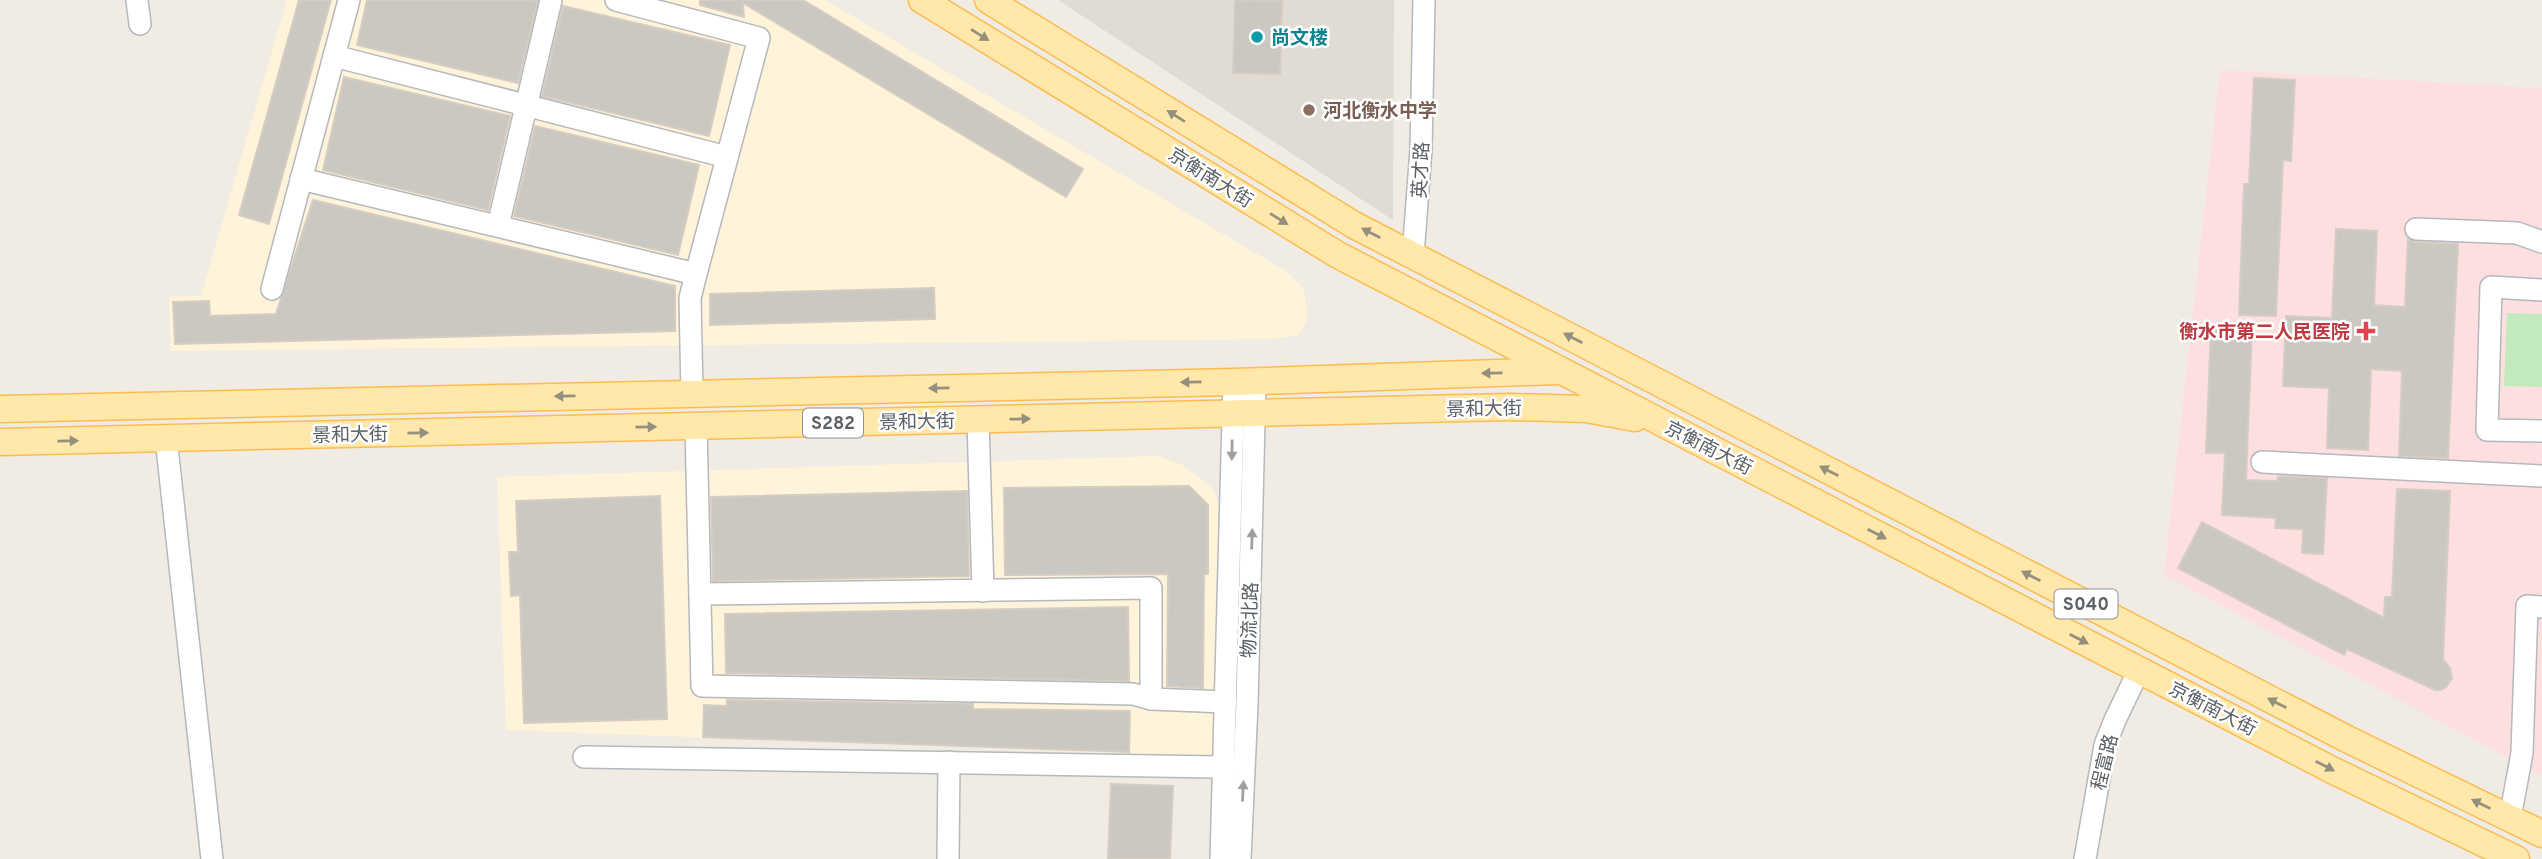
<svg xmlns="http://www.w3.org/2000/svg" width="2542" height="859" font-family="Overpass,'Noto Sans SC',sans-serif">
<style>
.commercial{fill:#fff3da}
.education{fill:#e0dbd3}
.medical{fill:#fddfe0}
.green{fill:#c3e9be}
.building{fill:#cbc7c1;stroke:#d5cdc2;stroke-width:2}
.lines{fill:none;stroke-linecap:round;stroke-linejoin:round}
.minor-casing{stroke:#b5b8bc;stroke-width:24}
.major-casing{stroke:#fdbb50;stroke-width:29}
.minor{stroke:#fff;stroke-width:21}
.major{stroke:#ffe8aa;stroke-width:26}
.oneway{fill:#95907e}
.oneway2{fill:#9da0a3}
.culture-dot{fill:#0f9aa8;stroke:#fff;stroke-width:2.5}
.education-dot{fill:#8d6e63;stroke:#fff;stroke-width:2.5}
.health-dot{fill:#e0444e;stroke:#fff;stroke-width:2.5}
.labels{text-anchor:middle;stroke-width:5;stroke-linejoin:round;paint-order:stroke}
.shield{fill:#fff;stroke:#8d9094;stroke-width:2}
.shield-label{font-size:18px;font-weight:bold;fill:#5c6166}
.culture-label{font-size:19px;font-weight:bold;fill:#0d838f;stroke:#fff;text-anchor:start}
.education-label{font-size:19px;font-weight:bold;fill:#785e54;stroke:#fff;text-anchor:start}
.street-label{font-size:19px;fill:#5c6166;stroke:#fff}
.health-label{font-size:19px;font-weight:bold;fill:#be3a42;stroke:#fff;text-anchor:end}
</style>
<rect width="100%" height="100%" fill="#f0ece4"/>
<g class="commercial">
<path d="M287,0H825L1286,271L1303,288L1307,308V319L1299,335L1272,339L171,351L169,297L201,296Z"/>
<path d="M1159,456L1182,465L1199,477L1211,487L1219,503L1218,757L506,730L497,477Z"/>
</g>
<path class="education" d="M1058,0H1394L1393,220Z"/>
<path class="medical" d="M2220,70L2542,88V776L2164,575Z"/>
<path class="green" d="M2507,313L2542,314V387L2504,386Z"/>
<g class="building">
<path d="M299,0H331L269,224L239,215Z"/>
<path d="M367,0H538L518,83L357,45Z"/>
<path d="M700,0H803L1083,169L1066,197L743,3L744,17L700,5Z"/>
<path d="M1235,0L1282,1L1280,74L1233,73Z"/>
<path d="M563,6L730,45L709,136L542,96Z"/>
<path d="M344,77L510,116L488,210L323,170Z"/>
<path d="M2254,78L2295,80L2291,161L2283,160L2276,316L2239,315L2244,184H2249Z"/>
<path d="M535,126L699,165L678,255L514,216Z"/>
<path d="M313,200L675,286V331L175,344L173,302L209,301L210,316L276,314Z"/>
<path d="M2336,229L2377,231L2374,305L2405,307L2408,239L2415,242L2458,244L2448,458L2399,456L2402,371L2371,369L2368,450L2327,448L2329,388L2283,386L2286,316L2332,318Z"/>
<path d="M934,288L935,319L710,325V294Z"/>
<path d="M2211,327L2252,329L2246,480L2277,481L2278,476L2327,478L2323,554L2302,553L2303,529L2275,528L2276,518L2222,515L2225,453H2206Z"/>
<path d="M1189,486L1208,505V574H1204L1203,688L1167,686L1168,574L1005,575L1004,488Z"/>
<path d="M2397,489L2450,491L2443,659L2450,668L2452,678L2446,687L2441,690H2435L2347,649L2344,655L2178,568L2202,522L2384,618L2385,597H2392Z"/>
<path d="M967,491L969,576L713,581L711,497Z"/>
<path d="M660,496L667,719L524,723L520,595L511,596L509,552H518L516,501Z"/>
<path d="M1128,607L1129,681L726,673L725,614Z"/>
<path d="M727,700L973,704V709L1130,711L1129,752L703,737L704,705L727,706Z"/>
<path d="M1111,784L1173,786L1170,859H1108Z"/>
</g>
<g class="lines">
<defs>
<g id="minor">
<path d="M137,0L140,24"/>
<path d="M334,56L727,157"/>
<path d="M301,179L696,274L759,38L616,0"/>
<path d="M498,226L551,0"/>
<path d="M2416,229L2517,233L2542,242"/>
<path d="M1413,255L1421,150L1424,0"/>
<path d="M272,289L349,0"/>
<path d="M2542,290L2491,287L2487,430L2542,431"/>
<path d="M692,393L690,298L696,274"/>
<path d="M978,420L983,591"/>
<path d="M696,426L702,686L1133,694L1151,699L1226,702"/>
<path d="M166,438L212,859"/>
<path d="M2262,462L2542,476"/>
<path d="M700,594L1151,588V699"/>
<path d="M584,757L1217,767"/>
<path d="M2510,818L2522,753L2527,606L2542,607"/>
<path d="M948,859L949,762"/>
<path d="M1221,859L1234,382"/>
<path d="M1240,859L1247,704L1255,381"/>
<path d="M2085,859L2105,745L2115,720L2139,670"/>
</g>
<g id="major">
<path d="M922,0L1338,255L2332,770L2516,859"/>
<path d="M988,0L1354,225L2347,739L2542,834"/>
<path d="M0,409L1234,382L1558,371"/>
<path d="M0,442L1510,407L1586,409L1635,418"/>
</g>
</defs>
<use href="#minor" class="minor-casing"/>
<use href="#major" class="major-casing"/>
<use href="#minor" class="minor"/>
<use href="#major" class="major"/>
</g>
<defs><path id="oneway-solid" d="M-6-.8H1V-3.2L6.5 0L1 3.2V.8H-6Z" transform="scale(1.75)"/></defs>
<g class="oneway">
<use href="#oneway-solid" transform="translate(980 35) rotate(32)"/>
<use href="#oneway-solid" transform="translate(1176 116) rotate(-148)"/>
<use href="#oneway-solid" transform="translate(1279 219) rotate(32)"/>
<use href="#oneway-solid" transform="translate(1371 233) rotate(-153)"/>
<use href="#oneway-solid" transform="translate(1573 338) rotate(-153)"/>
<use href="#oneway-solid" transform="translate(1492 373) rotate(179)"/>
<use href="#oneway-solid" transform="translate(1191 382) rotate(179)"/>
<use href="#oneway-solid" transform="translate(939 388) rotate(179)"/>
<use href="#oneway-solid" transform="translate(565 396) rotate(179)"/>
<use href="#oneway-solid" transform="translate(1020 419) rotate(-1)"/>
<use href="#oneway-solid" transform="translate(646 427) rotate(-1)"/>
<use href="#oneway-solid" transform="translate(418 433) rotate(-1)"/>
<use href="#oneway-solid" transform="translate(68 441) rotate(-1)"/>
<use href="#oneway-solid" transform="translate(1829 471) rotate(-153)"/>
<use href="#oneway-solid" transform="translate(1877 534) rotate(27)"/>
<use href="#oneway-solid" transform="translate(2031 576) rotate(-153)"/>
<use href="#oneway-solid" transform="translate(2079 639) rotate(27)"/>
<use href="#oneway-solid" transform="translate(2277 703) rotate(-153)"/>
<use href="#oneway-solid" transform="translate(2325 766) rotate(27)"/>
<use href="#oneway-solid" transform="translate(2481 804) rotate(-154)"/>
</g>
<g class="oneway2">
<use href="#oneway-solid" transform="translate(1232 450) rotate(91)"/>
<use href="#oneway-solid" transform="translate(1252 539) rotate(-88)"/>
<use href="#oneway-solid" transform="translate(1243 791) rotate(-87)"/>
</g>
<circle class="culture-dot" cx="1257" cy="37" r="7"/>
<circle class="education-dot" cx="1309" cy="110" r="7"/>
<path class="health-dot" d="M2362.5 320.5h7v7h7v7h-7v7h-7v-7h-7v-7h7z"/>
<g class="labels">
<g class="shield">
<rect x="803" y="408.5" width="60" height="29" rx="5"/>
<rect x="2054.5" y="589.5" width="63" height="29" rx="5"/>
</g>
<g class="shield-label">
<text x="833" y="429">S282</text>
<text x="2086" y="610">S040</text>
</g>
<g class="culture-label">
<text x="1271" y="44">尚文楼</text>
</g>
<g class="education-label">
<text x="1323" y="117">河北衡水中学</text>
</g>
<g class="street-label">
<text transform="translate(1420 170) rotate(-87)" y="7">英才路</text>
<text transform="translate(1211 177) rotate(32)" y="7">京衡南大街</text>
<text transform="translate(1484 408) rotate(-1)" y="7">景和大街</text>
<text transform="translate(917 421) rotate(-1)" y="7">景和大街</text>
<text transform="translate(350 434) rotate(-1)" y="7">景和大街</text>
<text transform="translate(1709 447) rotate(27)" y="7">京衡南大街</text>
<text transform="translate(1249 620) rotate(-88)" y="7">物流北路</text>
<text transform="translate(2213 708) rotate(27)" y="7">京衡南大街</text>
<text transform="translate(2104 762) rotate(-76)" y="7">程富路</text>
</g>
<g class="health-label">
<text x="2350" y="338">衡水市第二人民医院</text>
</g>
</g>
</svg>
